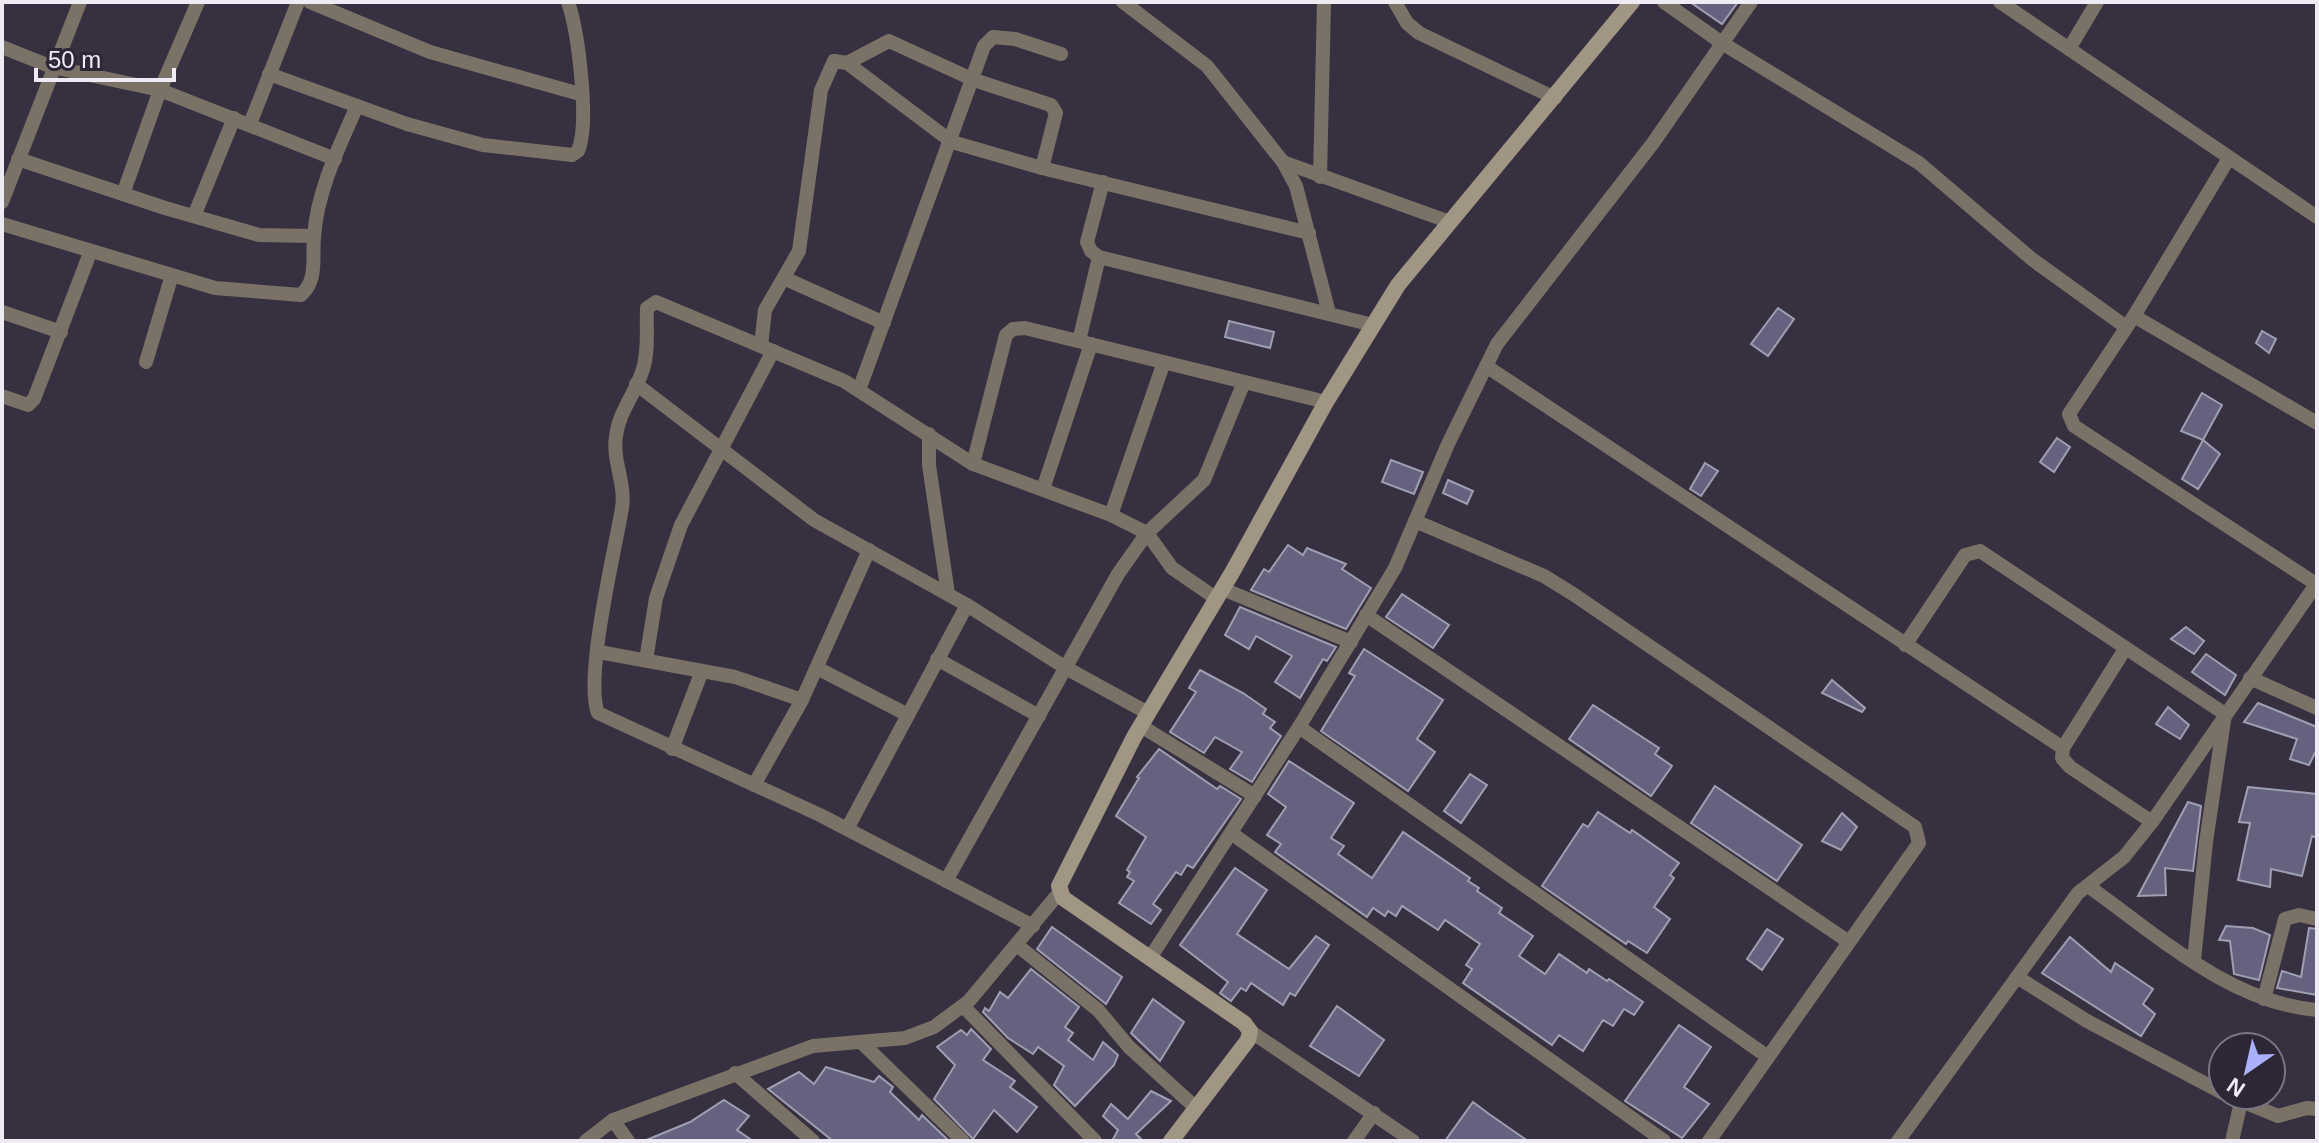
<svg xmlns="http://www.w3.org/2000/svg" width="2319" height="1143" font-family="Helvetica,sans-serif">
<style>
.building{fill:#64627e;stroke:#a09fb2;stroke-width:2}
.lines{fill:none;stroke-linecap:round;stroke-linejoin:round}
.street{stroke:#7a7267;stroke-width:14}
.secondary{stroke:#a19583;stroke-width:16}
</style>
<rect width="100%" height="100%" fill="#363040"/>
<g class="building">
<path d="M1690,2H1738L1722,24Z"/>
<path d="M1778,308L1794,319L1768,356L1751,344Z"/>
<path d="M1229,321L1274,332L1270,348L1225,337Z"/>
<path d="M2262,331L2276,339L2269,353L2256,343Z"/>
<path d="M2202,393L2222,405L2203,440L2181,431Z"/>
<path d="M2057,438L2070,447L2054,472L2040,462Z"/>
<path d="M2203,440L2220,454L2198,489L2182,479Z"/>
<path d="M1391,460L1423,472L1414,494L1382,482Z"/>
<path d="M1705,463L1718,471L1701,496L1690,489Z"/>
<path d="M1448,480L1473,491L1467,504L1443,493Z"/>
<path d="M1288,545L1303,555L1307,548L1346,564L1342,569L1371,588L1346,629L1251,590L1264,569L1269,572Z"/>
<path d="M1402,594L1449,625L1433,648L1386,617Z"/>
<path d="M1240,607L1336,647L1327,661L1323,659L1300,698L1275,682L1292,656L1256,636L1249,649L1225,635Z"/>
<path d="M2186,627L2204,641L2194,654L2171,639Z"/>
<path d="M1364,649L1443,700L1417,739L1435,752L1408,791L1321,731L1355,676L1349,673Z"/>
<path d="M2206,654L2236,675L2225,695L2192,672Z"/>
<path d="M1200,670L1243,693L1266,709L1263,714L1275,722L1270,728L1281,736L1252,782L1230,769L1242,752L1215,737L1204,753L1170,732L1196,692L1189,688Z"/>
<path d="M1832,680L1865,708L1862,712L1822,693Z"/>
<path d="M2258,703L2317,727V749L2309,765L2290,759L2297,739L2244,722Z"/>
<path d="M1593,705L1659,748L1655,754L1672,766L1651,796L1569,739Z"/>
<path d="M2168,707L2189,725L2180,739L2156,724Z"/>
<path d="M1159,749L1217,789L1220,786L1241,799L1193,868L1187,865L1181,875L1176,872L1153,904L1161,910L1151,924L1119,903L1134,881L1127,877L1130,872L1127,870L1146,837L1116,816L1139,778L1137,777Z"/>
<path d="M1289,761L1354,803L1331,838L1344,846L1338,854L1372,878L1403,832L1470,878L1468,881L1479,888L1477,891L1502,908L1499,913L1533,936L1519,956L1545,974L1559,954L1587,973L1589,969L1607,981L1609,979L1643,1002L1634,1015L1624,1009L1613,1026L1603,1020L1583,1051L1559,1035L1552,1045L1463,983L1472,969L1466,965L1480,944L1445,920L1438,930L1402,906L1396,916L1388,911L1385,916L1373,908L1367,917L1275,852L1281,844L1267,835L1286,807L1268,794Z"/>
<path d="M1470,774L1487,785L1461,823L1444,811Z"/>
<path d="M1715,786L1802,845L1777,881L1691,823Z"/>
<path d="M2248,787L2317,794V838L2312,836L2302,876L2271,869L2270,887L2238,880L2250,823L2239,822Z"/>
<path d="M2188,802L2201,806L2193,871L2165,868L2166,895L2138,896Z"/>
<path d="M1598,812L1630,833L1632,830L1679,863L1670,875L1674,878L1654,907L1670,919L1647,953L1628,941L1626,944L1542,886L1583,824L1588,827Z"/>
<path d="M1842,813L1857,827L1841,850L1822,841Z"/>
<path d="M1235,868L1267,890L1237,934L1289,969L1316,936L1329,945L1295,996L1290,993L1283,1005L1251,983L1246,991L1241,988L1231,1001L1220,993L1228,982L1180,945Z"/>
<path d="M2226,926L2253,928L2270,935L2259,980L2234,974L2230,941L2219,940Z"/>
<path d="M1052,927L1122,977L1106,1004L1037,949Z"/>
<path d="M2309,928L2317,929V995L2277,988L2282,971L2301,977Z"/>
<path d="M1767,929L1783,939L1762,970L1747,959Z"/>
<path d="M2070,937L2111,972L2115,963L2153,989L2143,1004L2155,1014L2141,1036L2042,973Z"/>
<path d="M1031,969L1079,1007L1065,1027L1073,1033L1068,1040L1093,1060L1103,1042L1118,1055L1114,1065L1075,1106L1054,1085L1064,1066L1038,1047L1033,1054L1008,1038L983,1012L985,1008L989,1011L1000,992L1008,998Z"/>
<path d="M1153,999L1184,1022L1160,1061L1131,1033Z"/>
<path d="M1337,1006L1384,1040L1359,1076L1310,1046Z"/>
<path d="M1679,1025L1711,1047L1684,1087L1709,1104L1682,1138L1625,1101Z"/>
<path d="M971,1029L991,1049L983,1060L1015,1081L1010,1087L1037,1107L1017,1132L994,1110L973,1139L934,1099L955,1065L937,1047L961,1030L967,1035Z"/>
<path d="M826,1067L874,1082L879,1076L893,1087L890,1092L919,1120L922,1115L949,1141H833L768,1089L799,1072L814,1084Z"/>
<path d="M1151,1091L1171,1101L1136,1134L1143,1141H1112L1118,1130L1103,1116L1111,1104L1128,1119Z"/>
<path d="M724,1100L749,1116L737,1130L753,1141H644L690,1122Z"/>
<path d="M1473,1102L1489,1114L1528,1141H1445Z"/>
</g>
<g class="lines">
<g class="street">
<path d="M310,2L430,52L580,94"/>
<path d="M1123,2L1207,66L1283,162L1296,186L1329,313"/>
<path d="M1395,2L1407,23L1419,33L1555,98"/>
<path d="M1664,2L1722,43L1919,163L2033,260L2126,327"/>
<path d="M2000,2L2317,217"/>
<path d="M2,47L52,67L160,90L335,159"/>
<path d="M2069,49L2097,2"/>
<path d="M847,63L889,41L974,80L1051,105L1056,113L1042,168"/>
<path d="M269,74L407,124L483,145L572,155L578,151C590,123 578,31 568,2"/>
<path d="M250,124L298,2"/>
<path d="M2229,158L2134,316L2069,414L2074,426L2316,584"/>
<path d="M18,159L165,208L259,235L314,236"/>
<path d="M1283,162L1450,222"/>
<path d="M1320,177L1324,2"/>
<path d="M1103,182L1087,242L1091,251L1099,257L1373,325"/>
<path d="M123,194L160,90L198,2"/>
<path d="M2,202L80,2"/>
<path d="M194,216L234,118"/>
<path d="M2,224L215,288L301,295C318,280 312,258 314,237C317,191 339,147 357,106"/>
<path d="M786,279L884,323"/>
<path d="M2,312L61,332"/>
<path d="M2134,316L2317,423"/>
<path d="M1079,341L1099,257"/>
<path d="M761,346L765,310L799,251L821,90L834,61L847,63L952,142L1042,168L1309,233"/>
<path d="M146,362L171,278"/>
<path d="M1486,366L2063,748"/>
<path d="M636,384L814,520L967,605L1066,668L1148,713"/>
<path d="M859,390L984,46L993,37L1015,39L1061,54"/>
<path d="M2,396L28,405L34,399L90,253"/>
<path d="M929,434V465L948,594"/>
<path d="M973,464L1006,335L1013,329L1025,328L1326,402"/>
<path d="M1043,489L1091,344"/>
<path d="M1111,515L1164,362"/>
<path d="M1415,521L1544,576L1573,594L1915,827L1919,843L1709,1141"/>
<path d="M1223,589L1351,642"/>
<path d="M1366,615L1849,942"/>
<path d="M1905,645L1965,555L1980,551L2225,714L2206,842L2194,960"/>
<path d="M2125,649L2063,748L2062,758L2070,767L2152,822"/>
<path d="M599,652L735,677L802,700"/>
<path d="M937,659L1039,716"/>
<path d="M646,660L656,598L681,525L773,351"/>
<path d="M817,668L908,715"/>
<path d="M2250,678L2317,708"/>
<path d="M1141,726L1255,796"/>
<path d="M1299,727L1768,1057"/>
<path d="M672,749L702,671"/>
<path d="M754,785L802,700L869,550"/>
<path d="M847,829L967,605"/>
<path d="M1231,833L1664,1141"/>
<path d="M946,881L1118,574L1147,533L1204,480L1244,382"/>
<path d="M2088,886C2156,934 2230,1003 2317,1010"/>
<path d="M1033,926L820,815L598,713C584,678 615,550 622,508C626,483 612,461 616,436C619,411 636,393 643,369C649,350 646,328 647,308L656,302L844,381L973,464L1111,515L1147,533L1172,568L1217,599"/>
<path d="M1018,946L1098,1010L1129,1047L1196,1108"/>
<path d="M1150,958L1299,727L1395,568L1448,444L1497,344L1653,143L1751,2"/>
<path d="M2017,977L2087,1021L2223,1093"/>
<path d="M2264,999L2285,919L2299,915L2317,919"/>
<path d="M963,1006L1095,1141"/>
<path d="M1250,1031L1413,1141"/>
<path d="M861,1042L963,1141"/>
<path d="M735,1073L813,1141"/>
<path d="M2227,1095L2278,1116L2307,1108L2317,1109"/>
<path d="M613,1120L628,1141"/>
<path d="M586,1141L613,1120L813,1046L905,1038L934,1027L969,1001L1059,893"/>
<path d="M1354,1141L1374,1113"/>
<path d="M1898,1141L2078,893L2124,857L2152,822L2317,583"/>
<path d="M2232,1141L2241,1102"/>
</g>
<path class="secondary" d="M1171,1141L1248,1040L1250,1031L1244,1023L1063,898L1059,886L1134,737L1233,571L1326,402L1398,285L1632,2"/>
</g>
<rect width="2319" height="1143" fill="none" stroke="#eeebf5" stroke-width="8"/>
<g transform="translate(2247 1071) rotate(214)"><circle r="38" fill="#2c2636" stroke="#7a7582" stroke-width="2"/>
<path d="M0-6L14 30L0 20L-14 30Z" fill="#aab0fb"/>
<text y="-12" font-size="22" font-weight="bold" text-anchor="middle" fill="#eeebf5">N</text>
</g>
<path d="M36 68v12h138v-12" fill="none" stroke="#eeebf5" stroke-width="4"/>
<text x="48" y="68" font-size="24" fill="#eeebf5" stroke="#2c2636" stroke-width="6" paint-order="stroke">50 m</text>
</svg>
